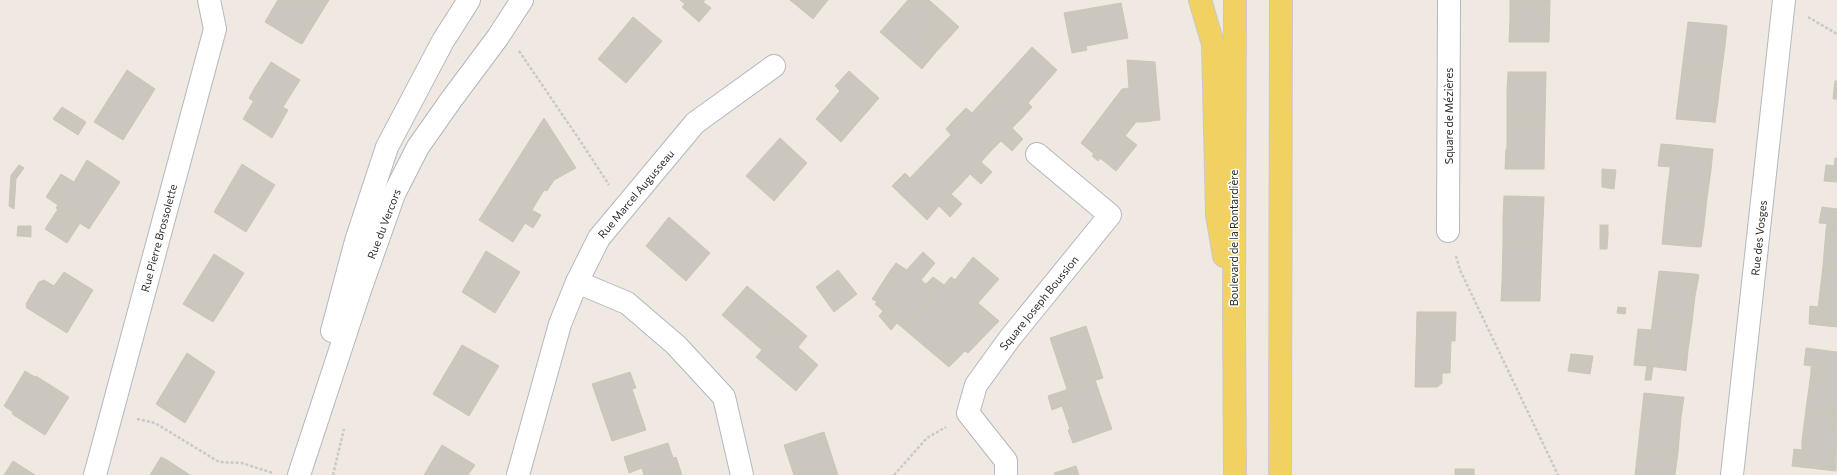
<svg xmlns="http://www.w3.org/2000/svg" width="1837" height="475" font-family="Commissioner,sans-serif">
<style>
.building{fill:#cbc7bf;stroke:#cbc5ba}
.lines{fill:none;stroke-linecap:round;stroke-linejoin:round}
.minor-casing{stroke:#b4b7c1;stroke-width:24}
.major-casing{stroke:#c9c9c9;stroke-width:24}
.path{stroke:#c9c9c9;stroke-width:2.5;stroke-dasharray:3 2;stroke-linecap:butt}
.minor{stroke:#fff;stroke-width:22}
.major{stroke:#f2d163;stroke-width:22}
.labels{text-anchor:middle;stroke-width:3;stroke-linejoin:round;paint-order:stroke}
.street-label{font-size:11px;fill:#2e2e2e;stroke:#fff}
</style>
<rect width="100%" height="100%" fill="#efe9e1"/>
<g class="building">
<path d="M278,0H285L281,7L276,3Z"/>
<path d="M285,0H329L313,26L307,23L296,41L265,22L276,3L281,7Z"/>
<path d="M680,0H705L703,2L711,8L699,22L682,7L685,4Z"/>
<path d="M790,0H828L813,19Z"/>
<path d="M908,0H929L947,16L924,41L936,52L922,69L880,32Z"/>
<path d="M1510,0H1550L1549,42H1512V20H1510Z"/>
<path d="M1121,3L1128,38L1086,46L1087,50L1072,53L1064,13Z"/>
<path d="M947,16L959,27L936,52L924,41Z"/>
<path d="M633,17L662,41L626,83L598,59Z"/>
<path d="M1510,20H1512V42H1509Z"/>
<path d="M1688,22L1723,25L1721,46H1725L1721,75L1682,70Z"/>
<path d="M307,23L313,26L302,44L296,41Z"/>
<path d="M1723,25L1727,26L1725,46H1721Z"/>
<path d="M1032,47L1057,70L1028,103L1032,107L1022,118L992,91Z"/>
<path d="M1127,60L1155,62L1160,120L1143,122L1142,114L1132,115L1119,131L1137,145L1116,171L1100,158L1102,156L1096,152L1094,154L1081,143L1122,89L1129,88Z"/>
<path d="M271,62L300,80L283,107L288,110L272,138L243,119L259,92L254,89Z"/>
<path d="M127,70L155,89L123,140L94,122Z"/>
<path d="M1682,70L1721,75L1718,101H1715L1713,122L1676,119Z"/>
<path d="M849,71L879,98L841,142L816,119L840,91L835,86Z"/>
<path d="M1508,72H1511L1510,90L1507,91Z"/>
<path d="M1511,72H1546L1545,120H1507V91L1510,90Z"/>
<path d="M1835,81H1837V99H1833Z"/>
<path d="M254,89L259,92L253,101L249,98Z"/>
<path d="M992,91L1022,118L1012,128L1023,139L1012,151L1001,141L991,151L956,118L966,108L972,113Z"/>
<path d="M1715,101H1718L1715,123L1713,122Z"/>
<path d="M62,107L86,122L78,135L53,119Z"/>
<path d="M1142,114L1143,122H1136L1125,136L1119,131L1132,115Z"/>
<path d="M544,118L576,168L554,180L547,191L544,190L532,210L541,215L533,228L525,223L513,242L479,220Z"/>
<path d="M956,118L991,151L981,162L992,172L981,184L970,174L960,185L931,156L951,135L946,129Z"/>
<path d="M1507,120H1545L1544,169H1507Z"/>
<path d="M780,138L807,163L774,201L746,176Z"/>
<path d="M1661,144L1673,145L1671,167L1658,166Z"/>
<path d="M1673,145L1710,149L1708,169L1711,170L1707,198L1667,194Z"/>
<path d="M1506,149H1508L1507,169H1505Z"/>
<path d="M1710,149H1713L1711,170L1708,169Z"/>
<path d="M1096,152L1102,156L1098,161L1092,156Z"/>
<path d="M931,156L960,185L951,194L962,204L950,217L939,206L927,220L892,186L905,173L910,178Z"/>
<path d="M1835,158H1837V166H1834Z"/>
<path d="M87,160L120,182L89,229L56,208L58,205L46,197L61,174L74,182Z"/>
<path d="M242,164L275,185L246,232L214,212Z"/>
<path d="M19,165L24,168L16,179L14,209L9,206L11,175Z"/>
<path d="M1826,165L1837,166V182L1824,181Z"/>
<path d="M1602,169L1616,170L1614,189L1602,187Z"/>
<path d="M1667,194L1707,198L1704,226L1700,224L1698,247L1662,244Z"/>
<path d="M1504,196H1507L1506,218H1503Z"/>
<path d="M1507,196L1544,197L1542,245L1503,243V218H1506Z"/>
<path d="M1822,207L1837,209V267L1823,266L1826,230L1834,231L1836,224L1819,223Z"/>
<path d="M58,209L80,223L67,243L45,229Z"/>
<path d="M669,217L710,253L686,281L646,246Z"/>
<path d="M1700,224L1704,226L1701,247H1698Z"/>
<path d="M1827,224H1836L1834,231L1826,230Z"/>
<rect x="1600" y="225" width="8" height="9"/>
<path d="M18,226H21V236H17Z"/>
<path d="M21,226H31V237L21,236Z"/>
<path d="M1600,234H1608L1607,249H1600Z"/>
<path d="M1503,243L1542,245L1540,301H1503L1504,281H1502Z"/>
<path d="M486,251L520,272L495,313L462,292Z"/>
<path d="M923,252L935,263L921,280L936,293L904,329L875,304L877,302L872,299L890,271L900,277Z"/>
<path d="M214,254L244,273L213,322L183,304Z"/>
<path d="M973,257L999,279L978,303L999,321L968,353L965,351L949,367L904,329L936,293L926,284L933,277L944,285L951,277L955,280Z"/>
<path d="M896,263L907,270L900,277L890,271Z"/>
<path d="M1823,266L1837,267V327L1809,324L1810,306L1825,308L1827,300H1819Z"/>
<path d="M838,270L857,294L834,312L816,287Z"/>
<path d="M1659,271L1695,274L1692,296H1695L1692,322L1653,318Z"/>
<path d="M64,272L93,290L67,333L27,308L26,304L39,282L44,280L54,286Z"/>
<path d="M1695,274L1699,275L1695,296H1692Z"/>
<path d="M1502,281H1504L1503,301H1501Z"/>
<path d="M747,286L788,320L762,350L722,315Z"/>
<path d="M1819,300H1827L1825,308L1818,307Z"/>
<path d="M1618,307L1626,308L1625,314L1617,313Z"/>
<path d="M883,311L897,323L891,330L879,316Z"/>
<path d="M1417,312H1456L1455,341H1451L1450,373H1442V383L1437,387H1415Z"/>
<path d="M1653,318L1692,322L1688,350L1686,349L1683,370L1647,366Z"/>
<path d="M788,320L807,336L798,347L818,365L796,391L756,357Z"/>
<path d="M1086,326L1103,378L1067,389L1050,338Z"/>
<path d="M1638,329L1652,330L1647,366L1634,365Z"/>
<path d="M462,345L494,363L480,386L485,389L469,416L433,394Z"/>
<path d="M1806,348L1837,352V412L1806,409L1811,373L1818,374L1819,367L1804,365Z"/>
<path d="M1686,349L1688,350L1686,371L1683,370Z"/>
<path d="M187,353L215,372L185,423L156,404Z"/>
<path d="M1571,354L1593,356L1590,374L1568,371Z"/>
<path d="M494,363L499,366L485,389L480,386Z"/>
<path d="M1647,366L1653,367L1651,380H1645Z"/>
<path d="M1811,367H1819L1818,374L1811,373Z"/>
<path d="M25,371L35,377L36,376L69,397L45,435L12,414L13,412L4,406Z"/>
<path d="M630,372L636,388L632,389L646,430L612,441L592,384Z"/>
<path d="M1095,380L1112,429L1073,443L1068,430L1070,429L1062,406L1052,410L1048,396Z"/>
<path d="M1644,393L1681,397L1679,417H1681L1678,452L1638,448Z"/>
<path d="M1681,397H1684L1681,417H1679Z"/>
<path d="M1806,409L1837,412L1836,471L1792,466L1794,449L1809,451V442L1802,441Z"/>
<path d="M824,432L838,475H794L784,445Z"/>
<path d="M1802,441L1809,442V451L1802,450Z"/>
<path d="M668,443L673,458L676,457L682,475H644L642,468L629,473L624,457Z"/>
<path d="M442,445L475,465L468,475H424Z"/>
<path d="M1638,448L1678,452L1675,475H1635Z"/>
<path d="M161,457L167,460L156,475H150Z"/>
<path d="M167,460L190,475H156Z"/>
<path d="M13,461L35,475H4Z"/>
<path d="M1076,466L1079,475H1055L1054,473Z"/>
<rect x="1455" y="469" width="19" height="6"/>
</g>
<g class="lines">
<defs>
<g id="minor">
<path d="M1448,231L1449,0"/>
<path d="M577,282L627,303L676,345L724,397L742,475"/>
<path d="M332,331L356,241L387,147L443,41L469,0"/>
<path d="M95,475L215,29L209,0"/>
<path d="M299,475L360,290L394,194L418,147L451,100L498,37L522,0"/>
<path d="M518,475L560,324L577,282L599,238L695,123L774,66"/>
<path d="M1006,475V461L968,413L976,385L1010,338L1110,215L1037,154"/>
<path d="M1732,475L1784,0"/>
</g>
<g id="major">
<path d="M1200,0L1213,44L1217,215L1224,256"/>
<path d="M1235,0L1234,314L1235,475"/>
<path d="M1280,475L1281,0"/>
</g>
</defs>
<use href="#minor" class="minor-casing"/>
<use href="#major" class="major-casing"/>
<g class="path">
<path d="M1808,17L1837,34"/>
<path d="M519,51L581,142L609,185"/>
<path d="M1456,256L1460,270L1558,475"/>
<path d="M137,419L155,423L219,462L242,463L273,473"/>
<path d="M333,475L344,429"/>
<path d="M894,475L927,438L946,427"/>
</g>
<use href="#minor" class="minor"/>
<use href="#major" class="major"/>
</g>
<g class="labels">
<g class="street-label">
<text transform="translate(1449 116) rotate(-90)" y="4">Square de Mézières</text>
<text transform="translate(636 194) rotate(-50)" y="4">Rue Marcel Augusseau</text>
<text transform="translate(384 224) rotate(-69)" y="4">Rue du Vercors</text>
<text transform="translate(159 238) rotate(-75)" y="4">Rue Pierre Brossolette</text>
<text transform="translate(1234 238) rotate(-90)" y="4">Boulevard de la Rontardière</text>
<text transform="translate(1759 238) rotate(-84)" y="4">Rue des Vosges</text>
<text transform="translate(1039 303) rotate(-51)" y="4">Square Joseph Boussion</text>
</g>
</g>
</svg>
